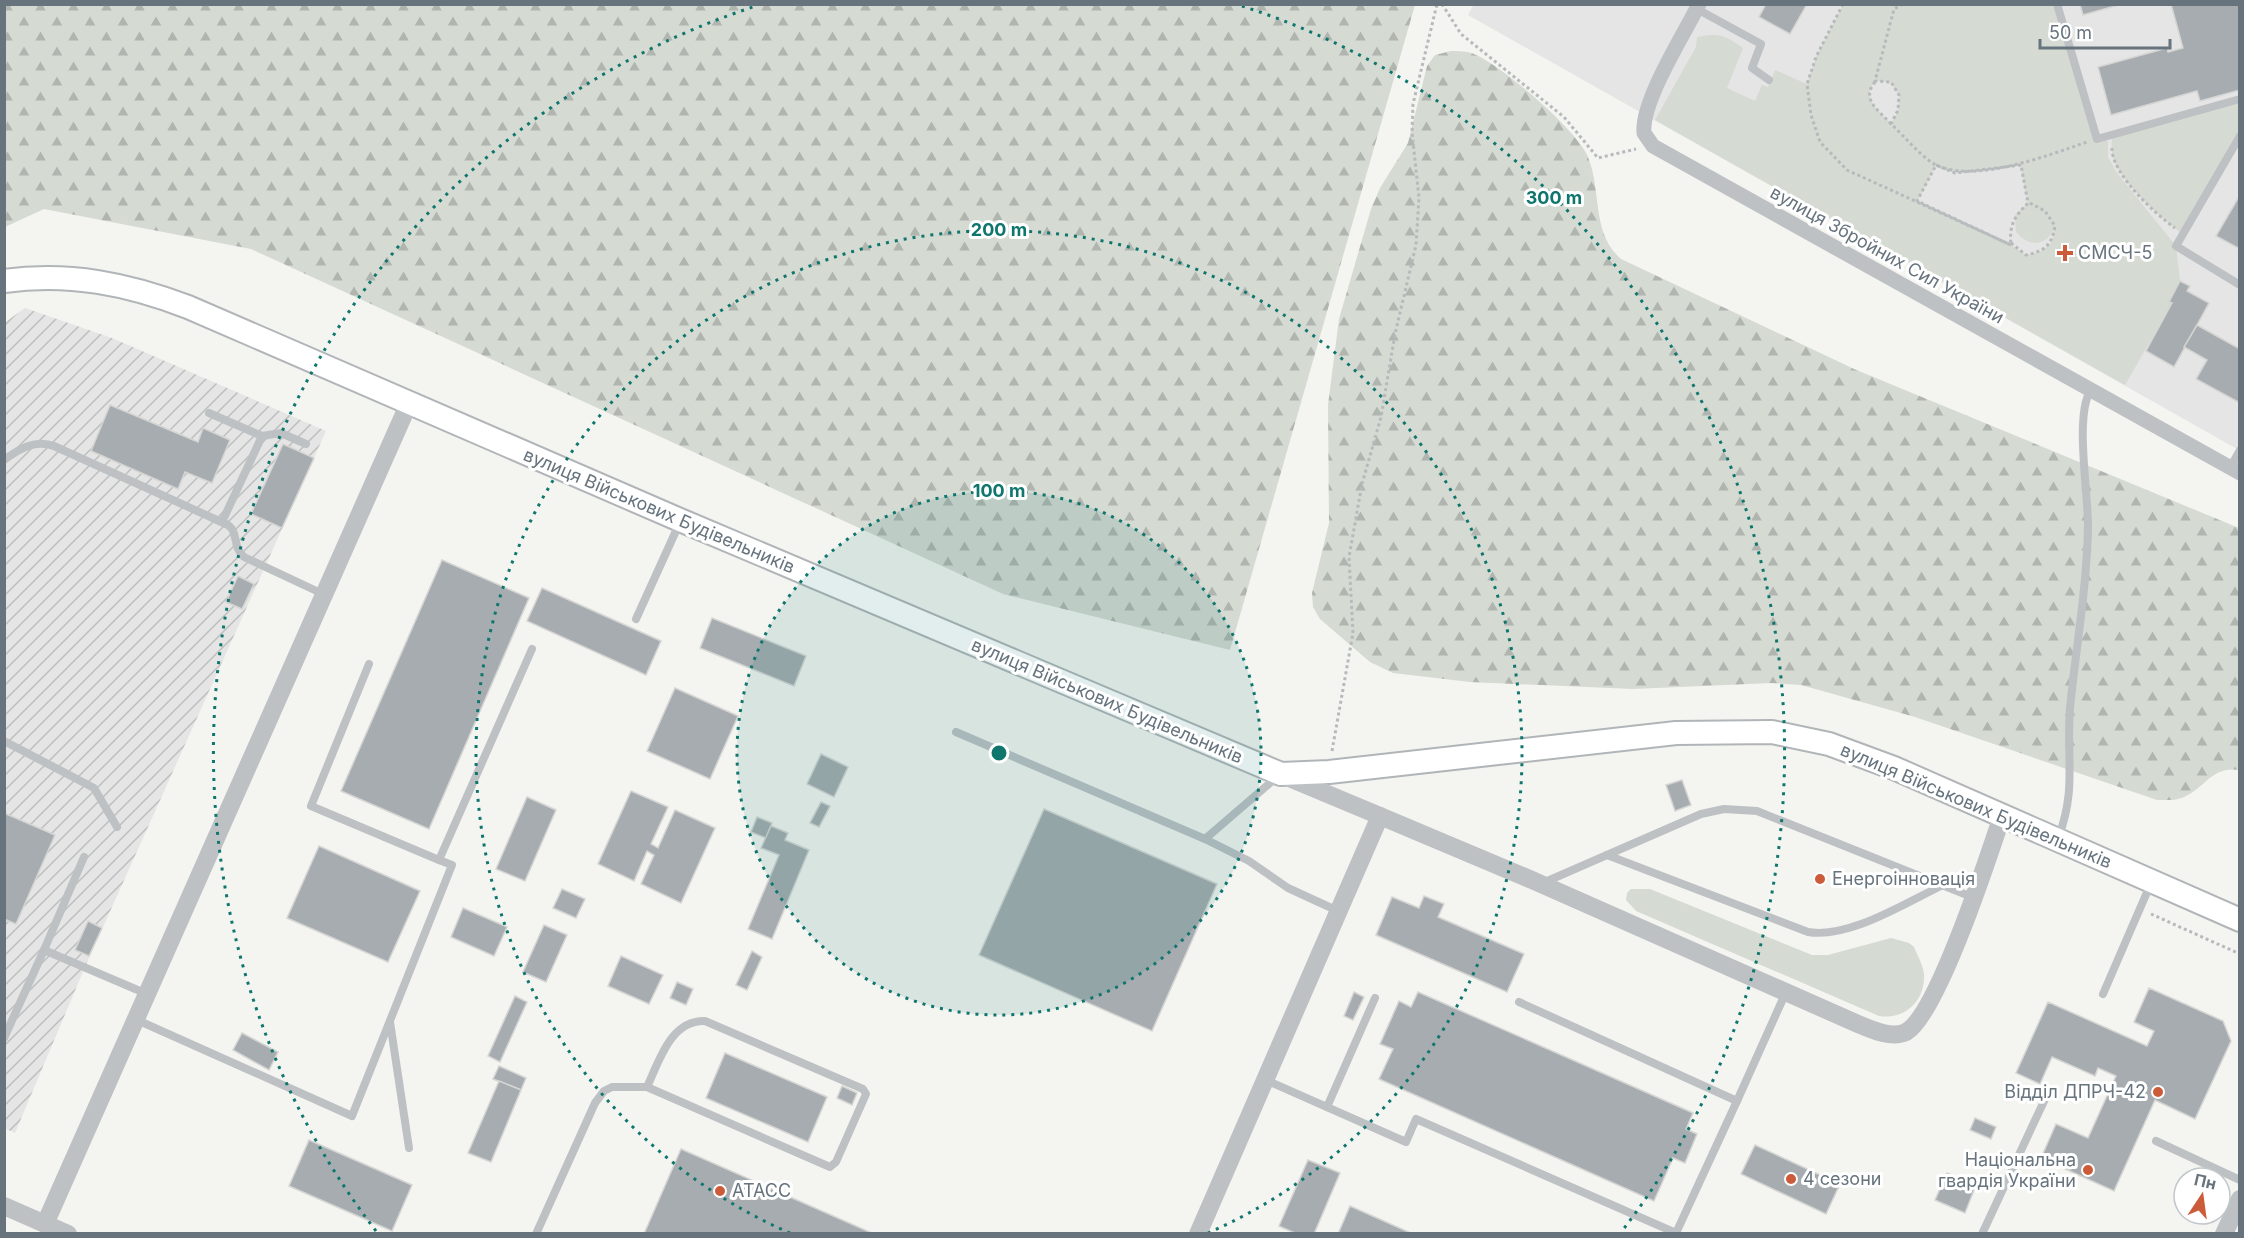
<svg xmlns="http://www.w3.org/2000/svg" width="2244" height="1238" font-family="Inter,sans-serif">
<style>
.built{fill:#e4e5e4}
.industrial{fill:url(#industrial-furrows)}
.green{fill:#d5dad2;fill-rule:evenodd}
.forest{fill:url(#forest-firs)}
.building{fill:#a6acb0;stroke:#d5d5d3;stroke-width:1.5}
.lines{fill:none;stroke-linecap:round;stroke-linejoin:round}
.primary-casing{stroke:#b1b5b8;stroke-width:26}
.path{stroke:#b7babc;stroke-width:3;stroke-dasharray:3 3;stroke-linecap:butt}
.service{stroke:#bec1c4;stroke-width:8}
.minor{stroke:#bec1c4;stroke-width:15}
.tertiary{stroke:#bec1c4;stroke-width:18}
.primary{stroke:#fff;stroke-width:22}
.ring{fill:none;stroke:#0f766e;stroke-width:3;stroke-dasharray:3 6}
.poi-dot{fill:#cb5b39;stroke:#fff;stroke-width:2}
.labels{text-anchor:middle;stroke-width:6;stroke-linejoin:round;paint-order:stroke}
.poi-label{font-size:18px;fill:#67747e;stroke:#fff;text-anchor:start}
.street-label{font-size:18px;fill:#67747e;stroke:#fff}
.centre{fill:#0f766e;stroke:#fff;stroke-width:3}
.ring-label{font-size:18px;text-anchor:middle;font-weight:bold;fill:#0f766e;stroke:#fff;stroke-width:6;stroke-linejoin:round;paint-order:stroke}
</style>
<defs>
<pattern id="industrial-furrows" width="10" height="10" patternUnits="userSpaceOnUse" patternTransform="scale(1.5)"><rect width="10" height="10" fill="#e4e5e4"/><path d="M-1 1l2-2M0 10L10 0M9 11l2-2" fill="none" stroke="#bdbebe"/></pattern>
<pattern id="forest-firs" width="22" height="20" patternUnits="userSpaceOnUse" patternTransform="scale(1.5)"><rect width="22" height="20" fill="#d5dad2"/><path d="M5 1l3.5 6h-7zM16 11l3.5 6h-7z" fill="#b1b5b0"/></pattern>
</defs>
<rect width="100%" height="100%" fill="#f4f4f1"/>
<path class="built" d="M1474,4L2239,5V450L1468,15Z"/>
<path class="industrial" d="M25,308L112,338L326,431L85,967L15,1133L4,1128V323Z"/>
<g class="green">
<path d="M1843,5H2057L2097,138L2108,141V157L2117,173L2176,246L2180,281L2169,301L2172,303L2125,385L1655,120L1696,47L1697,37C1718,32 1727,36 1743,48L1727,88L1755,101L1762,85L1768,87L1775,70L1807,84L1816,57ZM1875,81L1890,82L1899,95L1898,111L1891,124C1880,111 1860,99 1875,81ZM1936,165L1955,173L2020,165L2028,203L2015,215L2016,232C2029,247 2045,247 2054,229L2052,242L2040,252L2026,255L2011,245L1917,202Z"/>
<path d="M2239,99V136L2183,234C2163,220 2115,178 2112,153C2111,147 2112,140 2112,134Z"/>
<path d="M1631,889H1650L1812,955H1828L1891,938L1909,943L1914,947C1918,957 1925,968 1924,979C1923,1003 1903,1020 1879,1016L1636,911L1626,900L1627,893Z"/>
</g>
<g class="forest">
<path d="M4,5L5,4L1415,5L1230,650L1003,594L251,249L44,209L5,227Z"/>
<path d="M1451,51C1459,51 1467,51 1474,54C1501,65 1577,130 1588,157C1602,192 1591,233 1621,259L1854,369L2239,528V770C2213,766 2206,786 2186,796C2177,801 2167,800 2157,800L1915,717L1801,685L1771,683L1633,689L1470,682L1393,673L1370,662L1320,619L1313,607L1312,593L1329,523L1328,405L1339,319L1371,209L1380,188L1408,143L1427,66L1435,55Z"/>
</g>
<g class="building">
<path d="M1766,4H1807L1790,34L1759,17Z"/>
<path d="M2080,4H2122L2083,15Z"/>
<path d="M2171,4H2240V90L2200,101L2197,91L2111,115L2098,67L2167,48L2168,52L2183,48Z"/>
<path d="M2240,195V249L2216,236Z"/>
<path d="M2180,281L2190,286L2187,291L2209,303L2174,367L2146,351L2172,303L2169,302Z"/>
<path d="M2197,325L2240,349V403L2196,379L2207,360L2184,347Z"/>
<path d="M110,405L198,442L203,428L230,440L212,483L185,472L178,489L91,451Z"/>
<path d="M283,444L314,458L282,528L251,514Z"/>
<path d="M442,560L529,598L429,829L341,791Z"/>
<path d="M238,576L254,584L242,609L226,602Z"/>
<path d="M542,588L661,641L646,675L527,621Z"/>
<path d="M712,618L806,656L794,686L700,648Z"/>
<path d="M675,688L738,716L710,779L647,751Z"/>
<path d="M821,754L848,767L834,797L807,784Z"/>
<path d="M1682,780L1691,805L1675,811L1666,785Z"/>
<path d="M631,791L668,807L651,844L658,848L675,810L715,828L681,903L641,884L654,855L647,851L634,881L598,864Z"/>
<path d="M527,797L556,810L525,881L496,869Z"/>
<path d="M821,802L830,806L819,827L810,823Z"/>
<path d="M1044,809L1217,884L1152,1031L979,955Z"/>
<path d="M4,813L55,835L16,924L4,919Z"/>
<path d="M757,817L772,823L766,838L751,832Z"/>
<path d="M771,826L788,833L785,840L809,850L772,939L748,929L779,855L761,848Z"/>
<path d="M319,846L420,891L388,962L287,918Z"/>
<path d="M562,889L585,899L576,918L553,908Z"/>
<path d="M1424,896L1444,904L1438,917L1524,954L1507,992L1376,935L1392,897L1419,908Z"/>
<path d="M463,908L507,927L494,956L451,937Z"/>
<path d="M88,921L102,928L89,956L75,950Z"/>
<path d="M544,925L567,935L546,982L523,972Z"/>
<path d="M752,951L762,957L747,990L736,985Z"/>
<path d="M621,956L663,975L649,1004L608,986Z"/>
<path d="M677,982L693,989L686,1005L670,998Z"/>
<path d="M2149,988L2223,1021L2231,1041L2195,1119L2155,1100L2114,1191L2041,1158L2056,1124L2088,1138L2116,1076L2098,1068L2095,1076L2052,1057L2040,1084L2016,1073L2048,1002L2147,1046L2154,1031L2134,1022Z"/>
<path d="M1354,992L1364,997L1353,1020L1344,1016Z"/>
<path d="M1418,992L1693,1113L1686,1129L1697,1134L1685,1163L1673,1158L1654,1201L1379,1079L1393,1049L1380,1044L1399,1001L1411,1007Z"/>
<path d="M515,996L527,1002L500,1062L488,1056Z"/>
<path d="M242,1033L278,1052L269,1070L233,1050Z"/>
<path d="M725,1053L827,1097L808,1142L706,1098Z"/>
<path d="M499,1066L526,1078L521,1090L493,1079Z"/>
<path d="M499,1081L521,1090L491,1162L468,1153Z"/>
<path d="M842,1086L857,1093L852,1105L837,1098Z"/>
<path d="M1975,1118L1996,1127L1991,1139L1970,1130Z"/>
<path d="M309,1140L412,1185L392,1231L289,1186Z"/>
<path d="M1755,1145L1840,1184L1826,1214L1741,1174Z"/>
<path d="M681,1149L874,1234H644Z"/>
<path d="M1308,1160L1340,1173L1314,1234H1297L1279,1226Z"/>
<path d="M1947,1173L1976,1185L1965,1213L1935,1200Z"/>
<path d="M1350,1206L1413,1234H1338Z"/>
</g>
<g class="lines">
<defs>
<path id="primary" d="M4,281C69,272 128,284 188,307L680,520L1281,774L1329,772L1676,733L1772,732L1829,744L1894,768L2240,920"/>
</defs>
<use href="#primary" class="primary-casing"/>
<g class="path">
<path d="M1442,4L1461,34L1564,117L1598,158L1636,149"/>
<path d="M1843,4L1816,57L1807,84L1811,115L1820,142L1847,170L2011,245"/>
<path d="M1903,4L1894,9L1875,81L1891,82L1899,95L1898,110L1891,124C1904,136 1917,152 1931,162C1967,187 2049,155 2087,142"/>
<path d="M1875,82C1860,100 1880,111 1891,124"/>
<path d="M2112,148C2111,173 2155,214 2175,228"/>
<path d="M1936,165L1955,173L2021,165L2028,203C2014,217 2009,225 2011,245L1917,201Z"/>
<path d="M2011,243L2026,255C2045,251 2052,245 2055,226L2045,211L2028,202"/>
<path d="M1332,751L1353,633L1349,557L1362,484L1381,417L1395,334L1416,245L1419,198L1412,132L1413,104L1437,4"/>
<path d="M2151,914L2240,954"/>
</g>
<g class="service">
<path d="M2057,4L2097,139L2240,99"/>
<path d="M1697,9L1761,44L1752,68L1769,80"/>
<path d="M2240,136L2176,246L2240,285"/>
<path d="M209,413L262,436L222,522"/>
<path d="M262,436L281,433L306,444"/>
<path d="M4,460C19,449 35,439 54,446L228,525C239,533 232,547 244,557L323,594"/>
<path d="M2230,468L2240,450"/>
<path d="M636,619L680,522"/>
<path d="M369,664L311,806L439,860"/>
<path d="M956,732L1205,839L1277,777"/>
<path d="M4,741L94,788L117,827"/>
<path d="M2058,838C2077,790 2066,757 2070,708C2076,647 2087,587 2088,526C2088,491 2075,418 2090,391"/>
<path d="M1205,839L1249,861L1288,888L1338,911"/>
<path d="M1607,855L1808,932C1849,939 1905,903 1943,885"/>
<path d="M1545,882L1701,814L1724,809L1757,811L1972,897"/>
<path d="M44,950L84,857"/>
<path d="M2103,994L2151,883"/>
<path d="M1519,1002L1737,1101L1786,992"/>
<path d="M137,1020L352,1116L452,865L439,860L532,649"/>
<path d="M390,1022L409,1148"/>
<path d="M4,1038L44,950L147,994"/>
<path d="M1266,1080L1406,1142L1416,1119L1676,1233L1737,1101"/>
<path d="M1327,1107L1375,998"/>
<path d="M2156,1141L2240,1180"/>
<path d="M536,1234L595,1103L604,1091L612,1087H647L830,1167L836,1162L866,1094L863,1089L705,1021C670,1020 659,1062 647,1087"/>
<path d="M1982,1234L2045,1099"/>
</g>
<path class="minor" d="M1699,4C1684,35 1641,101 1644,133L1653,146L2240,473"/>
<g class="tertiary">
<path d="M1380,816L1532,880L1858,1024C1872,1030 1892,1039 1906,1032C1937,1015 1989,855 2002,816"/>
<path d="M4,1206L68,1234"/>
<path d="M45,1224L409,403"/>
<path d="M1198,1234L1380,816L1282,775"/>
<path d="M2224,1234L2240,1199"/>
</g>
<use href="#primary" class="primary"/>
</g>
<circle cx="999" cy="753" r="262" fill="#0f766e" fill-opacity=".12"/>
<g class="ring">
<circle cx="999" cy="753" r="262"/>
<path d="M790 1233A523 523 0 1 1 1208 1233"/>
<path d="M376 1231A785 785 0 0 1 756 6M1242 6A785 785 0 0 1 1622 1231"/>
</g>
<g class="poi-dot">
<path d="M2062 244h6v6h6v6h-6v6h-6v-6h-6v-6h6z"/>
<circle cx="1820" cy="879" r="6"/>
<circle cx="2158" cy="1092" r="6"/>
<circle cx="2088" cy="1170" r="6"/>
<circle cx="1791" cy="1179" r="6"/>
<circle cx="720" cy="1191" r="6"/>
</g>
<g class="labels">
<g class="poi-label">
<text x="2078" y="259">СМСЧ-5</text>
<text x="1832" y="885">Енергоінновація</text>
<text x="2146" y="1098" text-anchor="end">Відділ ДПРЧ-42</text>
<text x="2076" y="1166" text-anchor="end">Національна<tspan x="2076" dy="21">гвардія України</tspan></text>
<text x="1803" y="1185">4 сезони</text>
<text x="732" y="1197">АТАСС</text>
</g>
<g class="street-label">
<text transform="translate(1887 255) rotate(29)" y="6">вулиця Збройних Сил України</text>
<text transform="translate(659 511) rotate(23)" y="6">вулиця Військових Будівельників</text>
<text transform="translate(1107 701) rotate(23)" y="6">вулиця Військових Будівельників</text>
<text transform="translate(1976 806) rotate(23)" y="6">вулиця Військових Будівельників</text>
</g>
</g>
<circle cx="999" cy="753" r="9" class="centre"/>
<g class="ring-label">
<text x="1554" y="204">300 m</text>
<text x="999" y="236">200 m</text>
<text x="999" y="497">100 m</text>
</g>
<rect width="2244" height="1238" fill="none" stroke="#67747e" stroke-width="12"/>
<g transform="translate(2202 1196) rotate(13)"><circle r="28" fill="#ffffff" stroke="#c2c7cb" stroke-width="1.5"/>
<path d="M0-4.5L10 22L0 15L-10 22Z" fill="#cb5b39"/>
<text y="-9" font-size="16" font-weight="bold" text-anchor="middle" fill="#67747e">Пн</text>
</g>
<path d="M2040 39v9h130v-9" fill="none" stroke="#67747e" stroke-width="3"/>
<text x="2049" y="39" font-size="18" fill="#67747e" stroke="#ffffff" stroke-width="4.5" paint-order="stroke">50 m</text>
</svg>
